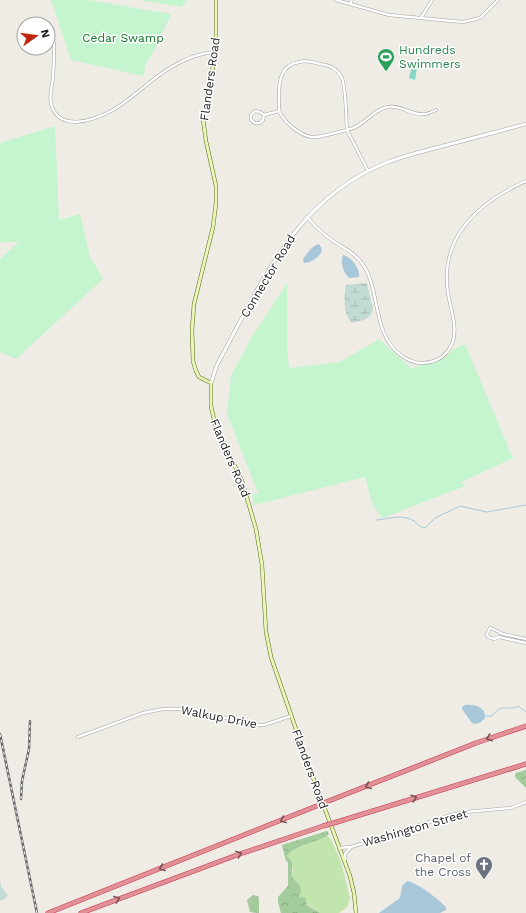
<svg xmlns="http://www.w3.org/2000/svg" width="526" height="913" font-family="'Work Sans',sans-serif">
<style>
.grass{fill:#c1e5ad}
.forest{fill:url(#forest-crowns)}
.wetland{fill:url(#wetland-marsh)}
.park{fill:#c4f5cf}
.pitch{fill:#87d8c4}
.water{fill:#a8c7d9}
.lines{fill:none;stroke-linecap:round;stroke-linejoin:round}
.stream{stroke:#a8c7d9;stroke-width:1}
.minor-casing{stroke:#a2a2a2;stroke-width:3.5}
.tertiary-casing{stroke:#a2a2a2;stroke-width:4}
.secondary-casing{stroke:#566d0c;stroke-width:4}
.motorway-casing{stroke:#cd3051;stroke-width:5}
.minor{stroke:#fff;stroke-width:2.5}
.tertiary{stroke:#fff;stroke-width:3}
.secondary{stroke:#eaf5bc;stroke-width:3}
.motorway{stroke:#e09195;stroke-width:4}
.rail-casing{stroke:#6c6c6c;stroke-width:2.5}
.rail{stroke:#fff;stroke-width:1;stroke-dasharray:3;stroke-linecap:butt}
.motorway-bridge-casing{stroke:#cd3051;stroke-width:5;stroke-linecap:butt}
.motorway-bridge{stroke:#e09195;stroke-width:4}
.oneway{stroke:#755254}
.labels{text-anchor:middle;stroke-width:3;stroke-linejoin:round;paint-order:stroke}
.park-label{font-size:12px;fill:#137528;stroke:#fff}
.leisure-label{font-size:12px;fill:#27864d;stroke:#fff;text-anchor:start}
.street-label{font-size:12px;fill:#1e1e1e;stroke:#fff}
.worship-label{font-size:12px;fill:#5b616d;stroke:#fff;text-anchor:end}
</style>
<defs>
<pattern id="forest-crowns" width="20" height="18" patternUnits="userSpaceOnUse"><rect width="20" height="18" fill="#a3cb9c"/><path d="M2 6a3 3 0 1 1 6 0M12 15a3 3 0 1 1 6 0" fill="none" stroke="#8cae86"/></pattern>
<pattern id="wetland-marsh" width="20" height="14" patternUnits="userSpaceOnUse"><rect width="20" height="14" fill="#c2dbd3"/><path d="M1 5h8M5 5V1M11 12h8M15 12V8" fill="none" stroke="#a6bcb5"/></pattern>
</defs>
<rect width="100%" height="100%" fill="#eeece4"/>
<path class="grass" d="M327,836L331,839L341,862L350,898L349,902L347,907L339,913H320L299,898C298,891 298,898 300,892C301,886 296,882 292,877L293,869L287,856C293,846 317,842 327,836Z"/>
<g class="forest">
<path d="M526,770V788L515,777V775L516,773Z"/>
<path d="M327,831L329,834L327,836C317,842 293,846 287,856L292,862V877L300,886L301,890L299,898L302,897L305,898L307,905L320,913H281L278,902V897L288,886V862L286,861L282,845Z"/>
<path d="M253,895L258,896L259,899V913L250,912L247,900Z"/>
</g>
<g class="wetland">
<path d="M363,283L367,284L373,309L371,315L364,320L352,323C343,316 344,296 346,285Z"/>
<path d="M0,880L1,887L8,895L3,900H0Z"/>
</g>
<g class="park">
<path d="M51,0H89L171,14L155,49L145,65L144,76L71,60Z"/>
<path d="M140,0H188L181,7Z"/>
<path d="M55,126L59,220L80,214L90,257L103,279L16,359L0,352V259L19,242H0V143Z"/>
<path d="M287,283V344L289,368L340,362L379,339L412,369L420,365L430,364L439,361L446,356L452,350L465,344L513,458L461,482L465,486L383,518L373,506L365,477L254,505L252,495L258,493L227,414L231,376L251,338Z"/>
</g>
<path class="pitch" d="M412,66L417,67L415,80L409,78Z"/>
<g class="water">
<path d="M319,244L322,249C322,256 311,263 304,263L303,259C308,253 311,246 319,244Z"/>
<path d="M343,255C352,257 360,269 359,277L349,278C343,272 340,263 343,255Z"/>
<path d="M465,705C474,704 486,707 485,718C481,722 478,725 472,723L462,709V707Z"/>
<path d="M407,881C418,883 438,899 446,907V910L440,913H379L400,898L402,886Z"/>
</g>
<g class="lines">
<g class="stream">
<path d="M376,520C388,519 402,514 412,520C419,523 416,526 425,528L435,518L460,506L487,512L526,505"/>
<path d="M486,716H492C502,702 507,712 518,706L526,712"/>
</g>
<defs>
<g id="minor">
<path d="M336,0L389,15L463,22L480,18L498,0"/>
<path d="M350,4L352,0"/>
<path d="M421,18L432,0"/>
<path d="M54,43C54,55 54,66 53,77C52,86 49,96 51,104C59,132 92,121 111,111C132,100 149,80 170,68C184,59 200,53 216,52"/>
<path d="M264,115L263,120L260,123H255L251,120V115L255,111L260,112L264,115L279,111"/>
<path d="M368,171L347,130C336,132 322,138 311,137C300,135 285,123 280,113C278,107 279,100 279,95C279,80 281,65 299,62C305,60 313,62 320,64C329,65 338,69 342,78C346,89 346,117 347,130C365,126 372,110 387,107C400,104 412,116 424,114C428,114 432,112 436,110"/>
<path d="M307,217C312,223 318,229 324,234C337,246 354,250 364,266C381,294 372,335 402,356C408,360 414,363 421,363C431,363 440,360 446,353C462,336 451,313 448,293C439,237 479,202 526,181"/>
<path d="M526,639L503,634L491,628H490L487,634L488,637L494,639L499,637L526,643"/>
<path d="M78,737L143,713L163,709H179L216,715L250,725H264L291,716"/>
<path d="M339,848L351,847L451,815L466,812L511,808L526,802"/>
<path d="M345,860V854L351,847"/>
</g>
<path id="tertiary" d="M211,383L217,365C261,284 295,198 388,162C407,155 427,150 447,145C473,138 500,131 526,124"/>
<path id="secondary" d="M216,0V51L203,119L206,141L216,186V203L213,227L194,304L192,330L193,361L196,371L199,377L211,383V406L215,424L242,481L256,529L262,565L266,632L271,657L308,764L350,876L354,893L356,913"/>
<g id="motorway">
<path d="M326,802L476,743L526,726"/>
<path d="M337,822L526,764"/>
<path d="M48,913L319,805"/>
<path d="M81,913L237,855L323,826"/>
</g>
</defs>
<use href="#minor" class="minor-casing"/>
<use href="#tertiary" class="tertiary-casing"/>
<use href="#secondary" class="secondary-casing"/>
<use href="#motorway" class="motorway-casing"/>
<use href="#minor" class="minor"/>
<use href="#tertiary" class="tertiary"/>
<use href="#secondary" class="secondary"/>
<use href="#motorway" class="motorway"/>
<defs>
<g id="rail">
<path d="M0,734L37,913"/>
<path d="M21,799L22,781L29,749L30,721"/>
</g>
</defs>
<use href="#rail" class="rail-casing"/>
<use href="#rail" class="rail"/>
<defs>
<g id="motorway-bridge">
<path d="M319,805L326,802"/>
<path d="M323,826L337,822"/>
</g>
</defs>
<use href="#motorway-bridge" class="motorway-bridge-casing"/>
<use href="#motorway-bridge" class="motorway-bridge"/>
</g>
<defs><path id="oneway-chevron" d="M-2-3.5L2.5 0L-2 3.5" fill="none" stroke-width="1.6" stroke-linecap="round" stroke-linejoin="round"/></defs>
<g class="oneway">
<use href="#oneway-chevron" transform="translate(489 738) rotate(161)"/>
<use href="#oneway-chevron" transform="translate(368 786) rotate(158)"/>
<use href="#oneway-chevron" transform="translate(414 798) rotate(-17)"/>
<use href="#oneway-chevron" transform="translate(283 820) rotate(158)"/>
<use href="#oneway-chevron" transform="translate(239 854) rotate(-20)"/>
<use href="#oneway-chevron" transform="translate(162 868) rotate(158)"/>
<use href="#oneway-chevron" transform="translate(117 899) rotate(-20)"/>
</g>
<defs>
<symbol id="stadium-pin" viewBox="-11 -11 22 30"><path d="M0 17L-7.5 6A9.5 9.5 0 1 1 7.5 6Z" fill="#2e9e5b" stroke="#fff"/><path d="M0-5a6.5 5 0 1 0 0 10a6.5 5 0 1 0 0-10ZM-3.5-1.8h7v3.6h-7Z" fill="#fff"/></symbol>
<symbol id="church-pin" viewBox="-11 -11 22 30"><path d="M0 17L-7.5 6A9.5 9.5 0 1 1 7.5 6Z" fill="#6b7280" stroke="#fff"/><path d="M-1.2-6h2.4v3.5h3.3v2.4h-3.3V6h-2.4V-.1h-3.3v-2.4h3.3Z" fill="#fff"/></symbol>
</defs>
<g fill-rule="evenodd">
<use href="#stadium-pin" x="376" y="47" width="20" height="27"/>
<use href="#church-pin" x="474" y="855" width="20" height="27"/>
</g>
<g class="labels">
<g class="park-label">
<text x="123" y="42">Cedar Swamp</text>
</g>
<g class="leisure-label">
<text x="399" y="54">Hundreds<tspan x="399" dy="14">Swimmers</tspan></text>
</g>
<g class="street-label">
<text transform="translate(210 79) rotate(-82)" y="4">Flanders Road</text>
<text transform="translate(268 276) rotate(-59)" y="4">Connector Road</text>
<text transform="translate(230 458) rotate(67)" y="4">Flanders Road</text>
<text transform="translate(219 717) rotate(11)" y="4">Walkup Drive</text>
<text transform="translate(310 769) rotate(70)" y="4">Flanders Road</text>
<text transform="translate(415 828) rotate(-16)" y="4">Washington Street</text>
</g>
<g class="worship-label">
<text x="471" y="862">Chapel of<tspan x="471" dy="14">the Cross</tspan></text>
</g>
</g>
<g transform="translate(36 36) rotate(76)"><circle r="19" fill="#ffffff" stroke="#a5a5a5"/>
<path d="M0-3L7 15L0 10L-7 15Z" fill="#be260e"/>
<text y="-6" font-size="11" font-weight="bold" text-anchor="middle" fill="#1e1e1e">N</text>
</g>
</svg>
